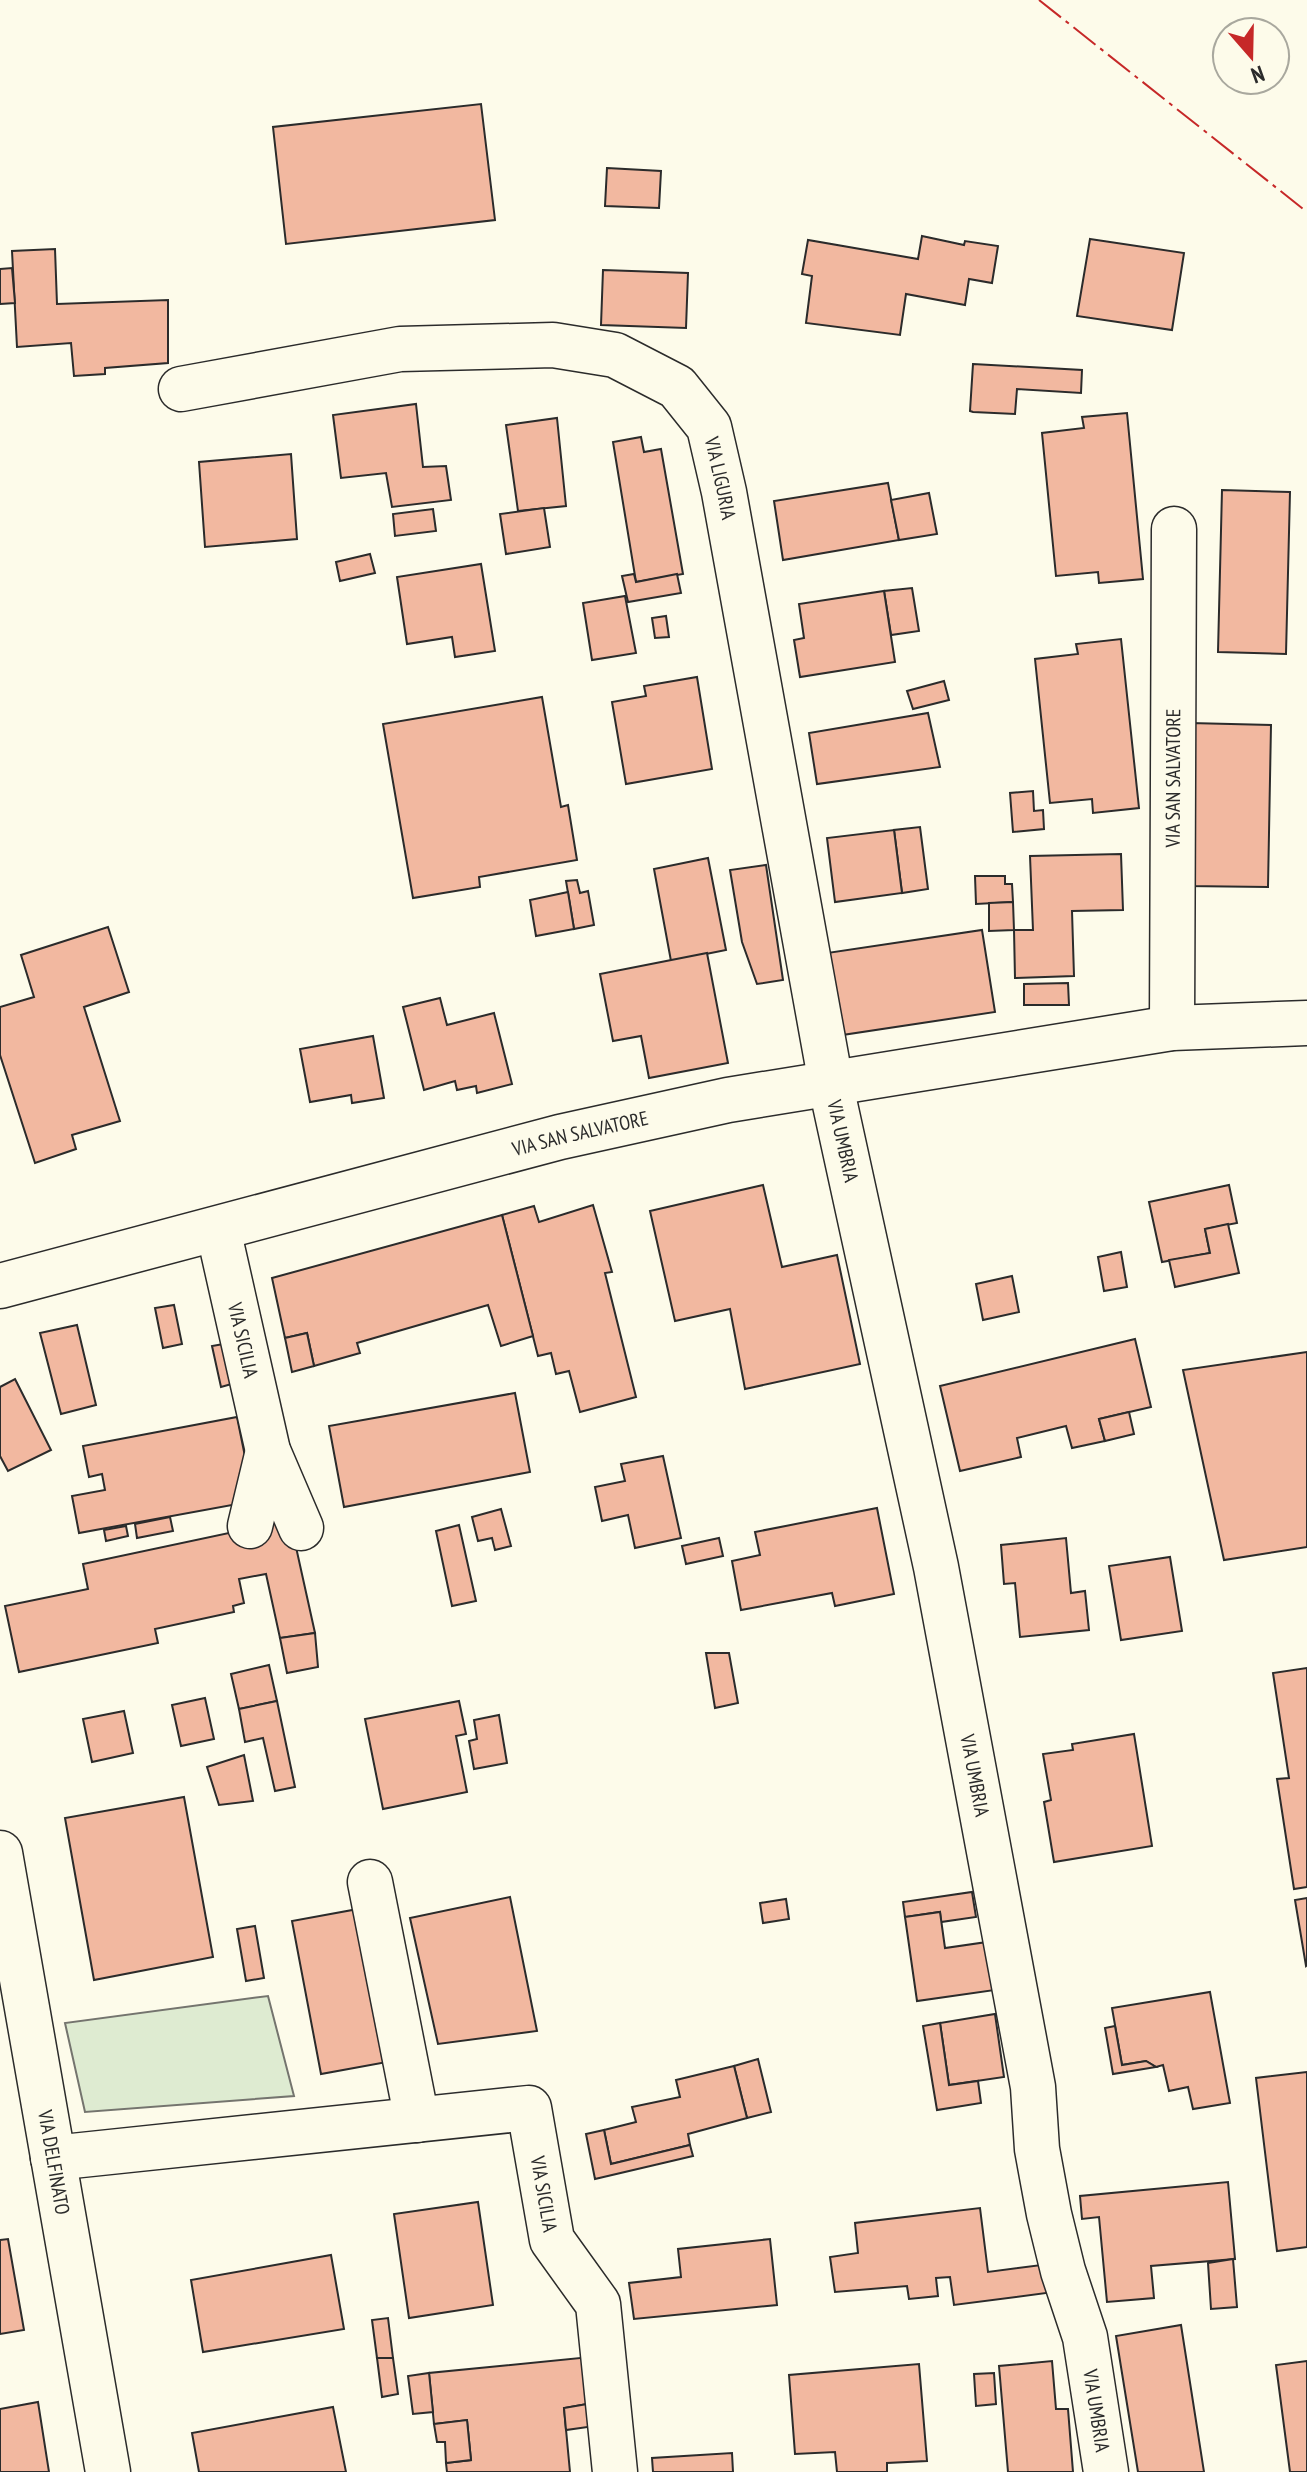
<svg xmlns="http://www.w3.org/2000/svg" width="1307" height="2472" font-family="'PT Sans Narrow',sans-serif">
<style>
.green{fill:#deebd1;stroke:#74746e;stroke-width:2}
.building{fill:#f2b8a0;stroke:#2b2b2b;stroke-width:2}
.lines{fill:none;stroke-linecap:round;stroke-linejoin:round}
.minor-casing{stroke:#2b2b2b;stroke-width:47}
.minor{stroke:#fdfbea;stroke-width:44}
.power{stroke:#c62828;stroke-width:2;stroke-dasharray:28 6 4 6;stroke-linecap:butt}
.labels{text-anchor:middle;stroke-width:6;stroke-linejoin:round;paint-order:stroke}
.street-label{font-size:20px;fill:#2b2b2b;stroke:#fdfbea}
</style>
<rect width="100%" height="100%" fill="#fdfbea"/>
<path class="green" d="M268,1996L294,2096L85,2112L65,2023Z"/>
<g class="building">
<path d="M481,104L495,220L286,244L273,127Z"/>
<path d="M607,168L661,171L659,208L605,206Z"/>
<path d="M922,236L964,245L965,241L998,246L992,283L969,279L965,305L906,294L900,335L806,323L812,276L802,274L808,240L918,259Z"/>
<path d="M1090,239L1184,253L1172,330L1077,316Z"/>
<path d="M55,249L57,304L168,300V363L105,368V374L74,376L71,343L17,347L12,251Z"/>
<path d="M12,268L15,303L0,304V269Z"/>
<path d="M603,270L688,273L686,328L601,325Z"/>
<path d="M973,364L1082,370L1081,393L1017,389L1015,414L973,412L970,411Z"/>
<path d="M416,404L423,467L446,466L451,500L392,507L386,473L341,478L333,415Z"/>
<path d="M1127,413L1143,579L1099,583L1098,572L1056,576L1042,433L1084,428L1082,417Z"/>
<path d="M557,418L566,506L518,511L506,425Z"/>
<path d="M641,437L644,452L661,449L683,574L636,582L613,442Z"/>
<path d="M291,454L297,539L205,547L199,462Z"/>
<path d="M888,483L899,540L783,560L774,501Z"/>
<path d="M1222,490L1290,492L1286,654L1218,652Z"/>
<path d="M929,493L937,534L899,540L891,500Z"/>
<path d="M544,508L550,547L506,554L500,514Z"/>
<path d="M433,509L436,531L395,536L393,514Z"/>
<path d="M370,554L375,573L340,581L336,562Z"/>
<path d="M481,564L495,651L455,657L452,637L407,644L397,577Z"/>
<path d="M634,574L636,582L677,574L681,593L628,602L622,576Z"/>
<path d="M912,588L919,631L891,635L884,591Z"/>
<path d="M884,591L895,662L800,677L794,640L804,638L799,604Z"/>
<path d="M625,596L636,653L592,660L583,603Z"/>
<path d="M666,616L669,637L655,638L652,618Z"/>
<path d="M1121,639L1139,808L1093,813L1092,799L1050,803L1035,659L1078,654L1076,644Z"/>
<path d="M697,677L712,769L626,784L612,702L646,696L644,686Z"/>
<path d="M944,681L949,700L913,709L907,691Z"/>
<path d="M542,697L561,807L568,805L577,860L479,877L480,887L413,898L383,724Z"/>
<path d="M928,713L940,767L817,784L809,733Z"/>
<path d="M1190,723L1271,725L1268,887L1186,886Z"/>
<path d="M1033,791L1034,811L1043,810L1044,829L1013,832L1010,793Z"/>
<path d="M920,827L928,889L902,893L894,830Z"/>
<path d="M894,830L902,893L835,902L827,838Z"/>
<path d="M1121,854L1123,910L1072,911L1074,976L1015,978L1014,930H1033L1030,856Z"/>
<path d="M708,858L726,950L671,961L654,869Z"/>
<path d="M766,865L783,980L757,984L742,942L730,870Z"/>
<path d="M975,876H1005V884H1012L1013,902L976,904Z"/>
<path d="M577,880L580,893L588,891L594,925L574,929L566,881Z"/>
<path d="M568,892L574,929L536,936L530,900Z"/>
<path d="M1013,902L1014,930L989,931V903Z"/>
<path d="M108,927L129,992L84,1007L120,1121L72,1135L76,1149L35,1163L0,1055V1007L34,997L21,955Z"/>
<path d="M982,930L995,1012L829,1037L827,953Z"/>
<path d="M707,953L728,1063L649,1078L641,1036L613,1041L600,974Z"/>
<path d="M1068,983L1069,1005H1024V984Z"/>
<path d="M440,998L447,1025L494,1013L512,1084L477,1093L476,1086L457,1090L455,1081L424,1090L403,1007Z"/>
<path d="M373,1036L384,1098L352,1103L351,1095L310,1102L300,1049Z"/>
<path d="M763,1185L782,1267L837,1255L860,1364L745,1389L730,1309L675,1321L650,1211Z"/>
<path d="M1229,1185L1237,1223L1205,1229L1210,1253L1162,1262L1149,1202Z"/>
<path d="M593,1205L612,1272L605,1273L636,1397L580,1412L569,1371L556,1374L551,1353L538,1356L502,1215L534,1206L539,1222Z"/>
<path d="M502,1215L533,1336L501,1346L488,1305L357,1343L360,1353L314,1366L307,1333L285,1338L272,1278Z"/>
<path d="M1228,1224L1239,1273L1175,1287L1169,1260L1210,1253L1205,1229Z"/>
<path d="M1121,1252L1127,1287L1104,1291L1098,1257Z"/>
<path d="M1012,1276L1019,1312L983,1320L976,1284Z"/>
<path d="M174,1305L182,1344L163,1348L155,1308Z"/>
<path d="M77,1325L96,1405L61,1414L40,1333Z"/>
<path d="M307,1333L314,1366L292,1372L285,1338Z"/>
<path d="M1135,1339L1151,1407L1099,1419L1105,1441L1072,1448L1066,1426L1017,1438L1021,1457L960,1471L940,1386Z"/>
<path d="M235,1342L242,1381L221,1387L212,1346Z"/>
<path d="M1307,1352V1547L1224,1560L1183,1370Z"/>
<path d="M15,1379L51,1450L8,1471L0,1456V1387Z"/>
<path d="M515,1393L530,1472L344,1507L329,1426Z"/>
<path d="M1129,1412L1134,1434L1105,1441L1099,1419Z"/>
<path d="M237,1417L254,1501L79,1533L72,1496L105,1490L102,1474L89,1477L83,1446Z"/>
<path d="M663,1456L681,1538L635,1548L628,1515L602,1521L595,1487L625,1481L621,1464Z"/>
<path d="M877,1508L894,1594L835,1606L832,1593L741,1610L732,1561L760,1555L755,1532Z"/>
<path d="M501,1509L511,1546L495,1550L492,1538L478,1541L472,1517Z"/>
<path d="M170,1517L173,1531L137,1538L135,1524Z"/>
<path d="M290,1520L315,1633L280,1638L266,1574L239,1579L244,1603L233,1606L234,1612L155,1629L158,1643L19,1672L5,1606L88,1589L83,1564Z"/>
<path d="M459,1525L476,1601L452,1606L436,1531Z"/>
<path d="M126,1526L128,1536L106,1541L104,1530Z"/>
<path d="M719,1538L723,1556L686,1564L682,1546Z"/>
<path d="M1066,1538L1071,1593L1085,1591L1089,1630L1020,1637L1015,1583L1004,1584L1001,1545Z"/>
<path d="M1170,1557L1182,1631L1121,1640L1109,1566Z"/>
<path d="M315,1633L318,1667L287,1673L280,1638Z"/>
<path d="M706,1653H729L738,1703L715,1708Z"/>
<path d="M269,1665L277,1701L239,1709L231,1674Z"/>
<path d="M1307,1668V1887L1294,1889L1277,1779L1289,1778L1273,1673Z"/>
<path d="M205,1698L214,1739L181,1746L172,1705Z"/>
<path d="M277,1701L295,1787L275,1791L263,1738L245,1742L239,1709Z"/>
<path d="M459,1701L466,1734L456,1736L467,1792L383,1809L365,1719Z"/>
<path d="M124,1711L133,1753L92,1762L83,1719Z"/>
<path d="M499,1715L507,1763L474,1769L469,1741L477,1739L474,1720Z"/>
<path d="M1134,1734L1152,1846L1054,1862L1044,1802L1051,1800L1043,1754L1073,1750L1072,1744Z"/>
<path d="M244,1755L253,1801L219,1805L207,1767Z"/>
<path d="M184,1797L213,1957L94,1980L65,1818Z"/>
<path d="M972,1892L976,1917L941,1922L940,1912L905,1917L903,1902Z"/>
<path d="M510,1897L537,2031L438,2044L410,1918Z"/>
<path d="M1307,1898V1965L1306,1966L1295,1900Z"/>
<path d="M786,1899L789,1919L763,1923L760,1903Z"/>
<path d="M358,1909L387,2062L321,2074L292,1921Z"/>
<path d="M940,1912L945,1948L994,1941L995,1990L917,2001L905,1917Z"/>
<path d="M255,1926L264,1978L246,1981L237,1929Z"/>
<path d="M1210,1992L1230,2103L1193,2109L1188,2087L1169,2091L1163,2065L1156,2067L1146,2061L1122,2065L1112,2008Z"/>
<path d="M995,2014L1004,2077L949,2085L940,2023Z"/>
<path d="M940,2023L949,2085L978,2081L981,2103L937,2110L923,2026Z"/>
<path d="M1115,2026L1122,2065L1146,2061L1156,2067L1113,2074L1105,2028Z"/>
<path d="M758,2059L771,2112L747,2118L734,2066Z"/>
<path d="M734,2066L747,2118L688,2134L690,2145L611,2164L604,2130L636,2122L632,2107L680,2097L676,2080Z"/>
<path d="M1307,2072V2247L1277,2251L1256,2078Z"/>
<path d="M604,2130L611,2164L690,2145L693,2156L595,2179L586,2134Z"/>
<path d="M1228,2182L1235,2259L1151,2266L1154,2298L1107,2302L1099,2217L1082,2219L1080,2196Z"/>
<path d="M478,2202L493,2305L409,2318L394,2214Z"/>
<path d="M980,2208L988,2272L1049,2264L1054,2292L954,2305L950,2277L936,2278L938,2296L909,2299L907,2286L835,2292L830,2257L858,2253L855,2223Z"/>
<path d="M8,2239L24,2330L0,2334V2240Z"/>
<path d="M770,2239L777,2305L634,2319L629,2283L681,2277L678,2249Z"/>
<path d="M331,2255L344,2329L203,2352L191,2280Z"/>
<path d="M1233,2259L1237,2307L1211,2309L1208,2263Z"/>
<path d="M388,2318L393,2358H377L372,2320Z"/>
<path d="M1181,2325L1204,2472H1138L1116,2336Z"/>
<path d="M590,2357L593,2403L564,2408L570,2472H447L446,2463L471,2460L467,2420L434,2424L429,2373Z"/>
<path d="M377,2358H393L398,2394L382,2397Z"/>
<path d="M1052,2361L1056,2409H1068L1073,2472H1008L999,2366Z"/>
<path d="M1307,2361V2472H1290L1276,2365Z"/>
<path d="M919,2364L927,2461L887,2463V2472H837L835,2452L795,2454L789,2375Z"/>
<path d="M429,2373L433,2412L413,2414L408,2376Z"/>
<path d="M994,2373L996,2404L976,2406L974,2374Z"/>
<path d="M38,2402L49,2472H0V2409Z"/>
<path d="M593,2403L595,2426L566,2430L564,2408Z"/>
<path d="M333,2407L346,2472H199L192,2433Z"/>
<path d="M467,2420L471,2460L446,2463L445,2442H437L434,2424Z"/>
<path d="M732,2453L733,2472H653L652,2458Z"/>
</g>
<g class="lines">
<defs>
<g id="minor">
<path id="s1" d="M181,389L400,349L553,345L615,355L677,387L709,427L724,492L834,1100L936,1567L1033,2087L1037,2149L1049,2214L1063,2271L1085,2337L1106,2472"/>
<path id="s2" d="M1172,1028L1174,529"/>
<path id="s3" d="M218,1229L268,1451L301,1528"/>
<path id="s4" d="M0,1286L560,1137L728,1100L1172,1028L1307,1023"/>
<path d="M250,1526L268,1451"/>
<path id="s5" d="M0,1853L108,2472"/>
<path d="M370,1882L417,2120"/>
<path id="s6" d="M53,2158L529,2108L552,2240L598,2304L615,2472"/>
</g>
</defs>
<use href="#minor" class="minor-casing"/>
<use href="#minor" class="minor"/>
<path class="power" d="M1039,0L1307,212"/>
</g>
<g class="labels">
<g class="street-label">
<text dy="7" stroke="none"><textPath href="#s1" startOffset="612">VIA LIGURIA</textPath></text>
<text dy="7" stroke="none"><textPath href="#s2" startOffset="250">VIA SAN SALVATORE</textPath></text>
<text dy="7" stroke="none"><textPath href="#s4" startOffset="600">VIA SAN SALVATORE</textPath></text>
<text dy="7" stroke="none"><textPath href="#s1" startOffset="1286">VIA UMBRIA</textPath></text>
<text dy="7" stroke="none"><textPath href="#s3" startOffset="114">VIA SICILIA</textPath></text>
<text dy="7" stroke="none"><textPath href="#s1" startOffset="1934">VIA UMBRIA</textPath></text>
<text dy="7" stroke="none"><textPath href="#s5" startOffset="314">VIA DELFINATO</textPath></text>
<text dy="7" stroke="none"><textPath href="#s6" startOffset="566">VIA SICILIA</textPath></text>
<text dy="7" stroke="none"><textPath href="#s1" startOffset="2582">VIA UMBRIA</textPath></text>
</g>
</g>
<g transform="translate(1251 56) rotate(160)"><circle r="38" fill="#fdfbea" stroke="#a9a89e" stroke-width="2"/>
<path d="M0-6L14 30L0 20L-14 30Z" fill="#c62828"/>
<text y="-12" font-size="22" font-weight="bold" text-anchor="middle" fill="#2b2b2b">N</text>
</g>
</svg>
